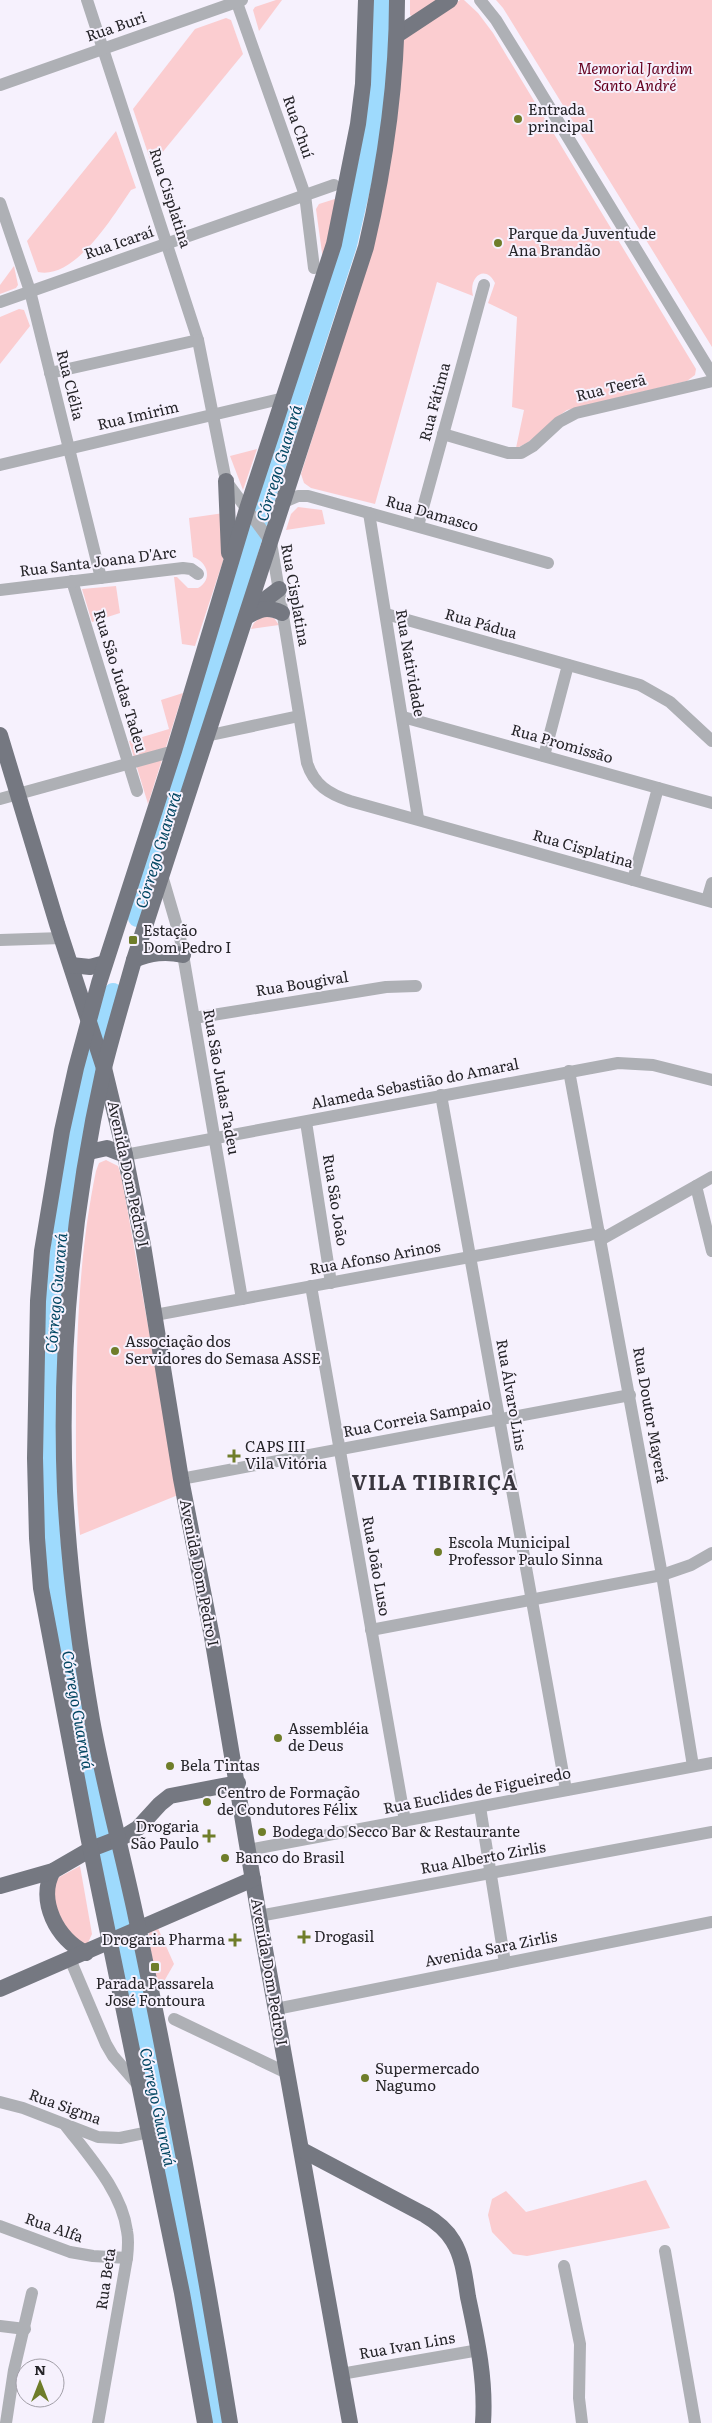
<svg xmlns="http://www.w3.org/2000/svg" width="712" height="2423" font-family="Literata,serif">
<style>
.green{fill:#fbcdd0}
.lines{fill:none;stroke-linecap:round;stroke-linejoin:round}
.river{stroke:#9edafd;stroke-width:18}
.minor{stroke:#aeb0b5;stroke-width:12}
.major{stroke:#757881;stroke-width:16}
.poi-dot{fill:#6f7d2a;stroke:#f6f1fd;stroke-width:2}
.labels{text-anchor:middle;stroke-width:4;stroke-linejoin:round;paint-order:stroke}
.street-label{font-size:15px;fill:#252428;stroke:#f6f1fd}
.park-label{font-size:15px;font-style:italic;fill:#65001f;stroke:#f6f1fd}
.poi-label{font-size:15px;fill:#252428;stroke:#f6f1fd;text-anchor:start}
.water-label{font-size:16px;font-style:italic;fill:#034763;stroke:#f6f1fd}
.district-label{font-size:20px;font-weight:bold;letter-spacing:1px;fill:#3a373f;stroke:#f6f1fd}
</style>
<rect width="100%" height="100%" fill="#f6f1fd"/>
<g class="green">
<path d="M276,0H282L259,31L253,10L255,7Z"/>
<path d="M410,0H439L413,17L410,15Z"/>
<path d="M460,0H464L478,13L493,33L696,369L695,375L687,381L567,410C550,421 535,442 516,448L524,410L512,407L517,317L488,303L495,283C486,264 468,276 473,296L437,282L375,504L311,488L304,483L301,474L370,256L403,41L410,33Z"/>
<path d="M496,0H712V347L503,8Z"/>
<path d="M226,18L231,20L243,54L152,165L133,109L195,29Z"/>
<path d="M116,131L136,188L131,190C113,216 75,280 38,272L27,241Z"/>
<path d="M338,198L323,260L316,209L319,204Z"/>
<path d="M14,266L18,285L16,288L0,294V285Z"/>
<path d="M19,309L24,310L30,326L0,364V317Z"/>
<path d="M257,449L243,490L230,456Z"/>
<path d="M298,507L322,510L325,524L286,530L291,514Z"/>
<path d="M224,513L223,561L195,646L182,644L174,577H177L188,588H198C213,580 208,562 193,557L189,518Z"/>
<path d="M116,586L120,613L92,622L82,589Z"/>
<path d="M262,616L274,618L279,625L251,629L254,623Z"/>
<path d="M183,693L148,804L129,741L169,729L161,700Z"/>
<path d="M106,1160L118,1166L122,1179L178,1495L80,1535C75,1490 76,1446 76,1402C77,1322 80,1249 96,1171L99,1163Z"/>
<path d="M80,1866L92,1934L87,1945L73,1943L48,1890L54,1880Z"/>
<path d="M157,1926L174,1964L159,1990L148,1937L150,1930Z"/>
<path d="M646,2180L670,2228L527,2256L513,2254L492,2232L488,2215L492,2199L506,2191L526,2212Z"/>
</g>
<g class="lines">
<g class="river">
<path d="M137,918L184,771L252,542L348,245L368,159L376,105L381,39L382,0"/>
<path d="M113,992C65,1155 42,1326 49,1497C55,1636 89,1772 118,1907C153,2079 187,2251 219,2423"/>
</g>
<g class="minor">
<path d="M87,0L198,340L226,481L271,542L307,763C314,785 329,794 350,801L712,902"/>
<path d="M236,0L305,195L314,268"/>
<path d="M480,0L496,20L522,62L712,374"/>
<path d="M0,85L242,0"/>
<path d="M0,203L30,291L101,578"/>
<path d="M0,302L334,185"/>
<path d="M50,373L198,340"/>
<path d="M443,434L508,453H521L533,446L559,422L576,413L712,381"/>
<path d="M0,465L284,398"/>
<path d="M284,502L298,496H308L548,563"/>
<path d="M369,513L418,818"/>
<path d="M418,526L484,285"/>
<path d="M72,581L137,791"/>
<path d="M0,590L183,568L191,569L198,574"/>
<path d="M386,614L640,685L670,702L712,741"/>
<path d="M403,717L712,803"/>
<path d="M206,736L299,716"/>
<path d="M544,756L568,665"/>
<path d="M0,799L174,751"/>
<path d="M161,872L180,937L242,1299"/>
<path d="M633,880L658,788"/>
<path d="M707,900L712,883"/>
<path d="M0,940L62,938"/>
<path d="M194,1018L386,987L416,986"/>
<path d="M569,1071L662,1575L693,1766"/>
<path d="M441,1095L566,1790"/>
<path d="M306,1122L331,1283"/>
<path d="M125,1155L618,1063L653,1065L712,1080"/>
<path d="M696,1186L712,1251"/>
<path d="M602,1239L712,1177"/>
<path d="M311,1286L405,1821"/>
<path d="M155,1315L600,1233"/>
<path d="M181,1479L630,1395"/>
<path d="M371,1630L662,1575L691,1565L712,1553"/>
<path d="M480,1807L505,1963"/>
<path d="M248,1850L712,1763"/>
<path d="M259,1916L712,1832"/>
<path d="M70,1959L106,2044L113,2056L139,2086"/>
<path d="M276,2009L712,1922"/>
<path d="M174,2019L287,2073"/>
<path d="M0,2102L23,2108L98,2137L120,2138L149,2132"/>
<path d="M66,2126C89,2156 122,2192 127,2231C129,2240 128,2249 127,2258L98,2423"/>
<path d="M0,2226L70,2252L93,2256L127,2258"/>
<path d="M665,2251L695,2423"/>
<path d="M564,2266L580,2344L579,2398L582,2423"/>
<path d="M0,2326L25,2329"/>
<path d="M341,2374L479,2350"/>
<path d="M6,2423L14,2370L32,2293"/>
</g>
<g class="major">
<path d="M397,35L450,0"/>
<path d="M226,481L229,553"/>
<path d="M251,610L279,589"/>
<path d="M246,617C260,609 267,606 282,613"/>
<path d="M0,735L57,924L104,1068L125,1155L143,1245L181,1479L212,1637L259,1916L350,2423"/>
<path d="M134,960C151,953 165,951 183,955"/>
<path d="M71,965L90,967L105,963"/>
<path d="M89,1152L107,1148L125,1155"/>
<path d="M53,1871C37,1900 57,1940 86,1953"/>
<path d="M0,1886L53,1871L91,1849L125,1836L138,1828L160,1804L170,1796L238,1783"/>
<path d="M0,1989L253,1879"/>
<path d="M302,2150L425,2215C437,2222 446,2229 453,2241C463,2257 465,2278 468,2297C477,2339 486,2380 483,2423"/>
<path d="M205,2423L182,2293L88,1836L41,1588L37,1538L35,1458L38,1301L42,1251L62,1131L76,1068L99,983L174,751L247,509L334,244L358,124L363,84L366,0"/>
<path d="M230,2423C203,2254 171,2085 136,1917C122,1851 104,1786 92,1720C79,1645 69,1567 65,1491C59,1349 73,1207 104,1068C113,1032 124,996 134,960L366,247C385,166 397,83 397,0"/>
</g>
</g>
<g class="poi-dot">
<circle cx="518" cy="119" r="5"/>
<circle cx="498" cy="243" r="5"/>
<rect x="128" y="935" width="10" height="10" rx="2.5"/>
<circle cx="115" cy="1351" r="5"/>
<path d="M231.5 1448.5h5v5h5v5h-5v5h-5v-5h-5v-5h5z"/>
<circle cx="438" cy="1552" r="5"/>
<circle cx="278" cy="1738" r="5"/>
<circle cx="170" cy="1766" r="5"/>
<circle cx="207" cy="1802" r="5"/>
<circle cx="262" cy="1832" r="5"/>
<path d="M206.5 1828.5h5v5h5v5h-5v5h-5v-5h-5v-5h5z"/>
<circle cx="225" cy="1858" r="5"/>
<path d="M301.5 1929.5h5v5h5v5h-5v5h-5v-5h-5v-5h5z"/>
<path d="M232.5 1932.5h5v5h5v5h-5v5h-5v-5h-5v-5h5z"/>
<rect x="150" y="1962" width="10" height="10" rx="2.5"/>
<circle cx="365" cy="2078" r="5"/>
</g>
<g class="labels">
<g class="street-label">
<text transform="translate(116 27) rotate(-19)" y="5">Rua Buri</text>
<text transform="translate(298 127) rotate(71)" y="5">Rua Chuí</text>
<text transform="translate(170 198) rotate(72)" y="5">Rua Cisplatina</text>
<text transform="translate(119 243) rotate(-19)" y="5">Rua Icaraí</text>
<text transform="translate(70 385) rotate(76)" y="5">Rua Clélia</text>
<text transform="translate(611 388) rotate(-14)" y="5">Rua Teerã</text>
<text transform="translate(435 402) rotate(-75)" y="5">Rua Fátima</text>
<text transform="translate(138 416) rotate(-13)" y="5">Rua Imirim</text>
<text transform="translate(432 514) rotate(16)" y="5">Rua Damasco</text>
<text transform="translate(98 562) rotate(-7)" y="5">Rua Santa Joana D'Arc</text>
<text transform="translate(295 595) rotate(80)" y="5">Rua Cisplatina</text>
<text transform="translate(481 624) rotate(16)" y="5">Rua Pádua</text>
<text transform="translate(410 663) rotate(80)" y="5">Rua Natividade</text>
<text transform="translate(120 681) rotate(73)" y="5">Rua São Judas Tadeu</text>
<text transform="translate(562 744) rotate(16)" y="5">Rua Promissão</text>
<text transform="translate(583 849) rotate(16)" y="5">Rua Cisplatina</text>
<text transform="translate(302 984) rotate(-9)" y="5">Rua Bougival</text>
<text transform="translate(221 1082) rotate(80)" y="5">Rua São Judas Tadeu</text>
<text transform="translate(415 1084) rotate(-11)" y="5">Alameda Sebastião do Amaral</text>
<text transform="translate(128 1174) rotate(78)" y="5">Avenida Dom Pedro I</text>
<text transform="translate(335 1200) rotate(81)" y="5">Rua São João</text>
<text transform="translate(375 1258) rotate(-10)" y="5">Rua Afonso Arinos</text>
<text transform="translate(511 1395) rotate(80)" y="5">Rua Álvaro Lins</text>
<text transform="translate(650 1415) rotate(80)" y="5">Rua Doutor Mayerá</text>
<text transform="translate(417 1418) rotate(-11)" y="5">Rua Correia Sampaio</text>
<text transform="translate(376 1566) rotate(80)" y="5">Rua João Luso</text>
<text transform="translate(199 1573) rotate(79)" y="5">Avenida Dom Pedro I</text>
<text transform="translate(477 1791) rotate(-11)" y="5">Rua Euclides de Figueiredo</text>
<text transform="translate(483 1858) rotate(-10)" y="5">Rua Alberto Zirlis</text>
<text transform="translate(491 1949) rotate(-11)" y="5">Avenida Sara Zirlis</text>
<text transform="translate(269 1972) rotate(80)" y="5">Avenida Dom Pedro I</text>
<text transform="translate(65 2107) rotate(20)" y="5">Rua Sigma</text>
<text transform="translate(54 2228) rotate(19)" y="5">Rua Alfa</text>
<text transform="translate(106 2279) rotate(-82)" y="5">Rua Beta</text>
<text transform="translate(407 2346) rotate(-10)" y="5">Rua Ivan Lins</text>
</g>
<g class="park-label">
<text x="635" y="74">Memorial Jardim<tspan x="635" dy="17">Santo André</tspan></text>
</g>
<g class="poi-label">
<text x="528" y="115">Entrada<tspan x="528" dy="17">principal</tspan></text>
<text x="508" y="239">Parque da Juventude<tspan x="508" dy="17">Ana Brandão</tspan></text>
<text x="143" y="936">Estação<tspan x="143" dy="17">Dom Pedro I</tspan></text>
<text x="125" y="1347">Associação dos<tspan x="125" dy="17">Servidores do Semasa ASSE</tspan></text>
<text x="245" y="1452">CAPS III<tspan x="245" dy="17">Vila Vitória</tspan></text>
<text x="448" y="1548">Escola Municipal<tspan x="448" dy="17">Professor Paulo Sinna</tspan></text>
<text x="288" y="1734">Assembléia<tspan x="288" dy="17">de Deus</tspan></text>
<text x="180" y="1771">Bela Tintas</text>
<text x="217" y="1798">Centro de Formação<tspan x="217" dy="17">de Condutores Félix</tspan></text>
<text x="199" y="1832" text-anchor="end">Drogaria<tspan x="199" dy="17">São Paulo</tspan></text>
<text x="272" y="1837">Bodega do Secco Bar &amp; Restaurante</text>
<text x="235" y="1863">Banco do Brasil</text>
<text x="314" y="1942">Drogasil</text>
<text x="225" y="1945" text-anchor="end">Drogaria Pharma</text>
<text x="155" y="1989" text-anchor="middle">Parada Passarela<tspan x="155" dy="17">José Fontoura</tspan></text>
<text x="375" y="2074">Supermercado<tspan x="375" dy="17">Nagumo</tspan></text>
</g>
<g class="water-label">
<text transform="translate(279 463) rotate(-73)" y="6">Córrego Guarará</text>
<text transform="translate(158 850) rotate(-73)" y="6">Córrego Guarará</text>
<text transform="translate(56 1293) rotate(-85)" y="6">Córrego Guarará</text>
<text transform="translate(78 1710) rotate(80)" y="6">Córrego Guarará</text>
<text transform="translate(158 2107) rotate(78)" y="6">Córrego Guarará</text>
</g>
<g class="district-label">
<text x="435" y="1490">VILA TIBIRIÇÁ</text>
</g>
</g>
<g transform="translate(40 2383)"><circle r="24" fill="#f6f1fd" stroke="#a29fa8"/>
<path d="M0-4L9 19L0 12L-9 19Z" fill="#6f7d2a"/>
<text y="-8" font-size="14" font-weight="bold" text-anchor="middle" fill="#252428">N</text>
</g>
</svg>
